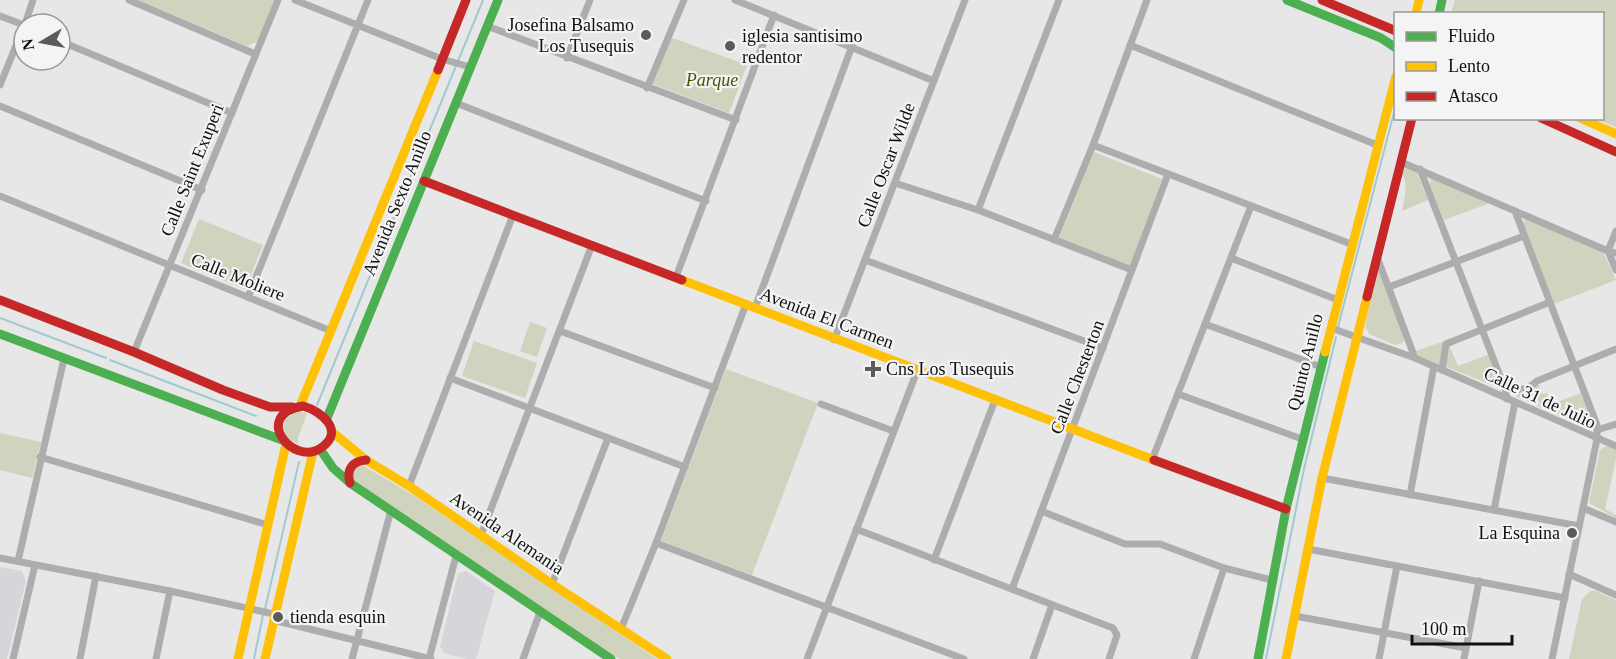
<svg xmlns="http://www.w3.org/2000/svg" width="1616" height="659" font-family="Georgia,serif">
<style>
.built{fill:#d5d5da}
.green{fill:#d0d3be}
.lines{fill:none;stroke-linecap:round;stroke-linejoin:round}
.stream{stroke:#a0cad0;stroke-width:2}
.street{stroke:#aeadad;stroke-width:7}
.fast{stroke:#4caf50;stroke-width:9}
.slow{stroke:#ffc107;stroke-width:9}
.jam{stroke:#c62828;stroke-width:9}
.poi-dot{fill:#5b5b5c;stroke:#f4f4f5;stroke-width:2}
.labels{text-anchor:middle;stroke-width:4.5;stroke-linejoin:round;paint-order:stroke}
.poi-label{font-size:18px;fill:#101010;stroke:#f4f4f5;text-anchor:start}
.park-label{font-size:18px;font-style:italic;fill:#4d5102;stroke:#f4f4f5}
.street-label{font-size:18px;fill:#101010;stroke:#f4f4f5}
</style>
<rect width="100%" height="100%" fill="#e7e7e8"/>
<g class="built">
<path d="M0,567L22,571L26,581L7,659H0Z"/>
<path d="M466,571L495,591L476,659H466L444,653L440,647L458,574Z"/>
</g>
<g class="green">
<path d="M138,0H275L259,41L247,46Z"/>
<path d="M1455,0H1616V127L1596,119L1602,118V14L1451,13Z"/>
<path d="M670,37L747,65L729,113L650,83Z"/>
<path d="M1094,152L1162,179L1130,266L1059,239Z"/>
<path d="M1408,167L1416,171L1428,200L1402,211C1404,199 1409,185 1402,174L1405,168Z"/>
<path d="M1432,178L1490,203L1444,220L1430,185V180Z"/>
<path d="M1526,218L1603,252L1616,280L1554,304L1523,223Z"/>
<path d="M199,219L263,245L245,289L181,263Z"/>
<path d="M1379,269L1404,338V342L1395,345L1369,334L1365,326Z"/>
<path d="M530,322L547,328L537,357L520,351Z"/>
<path d="M1447,340L1458,366L1490,354L1499,381L1497,383L1492,385L1419,356L1416,351Z"/>
<path d="M474,341L537,363L525,398L462,376Z"/>
<path d="M726,369L818,403L752,575L661,541Z"/>
<path d="M1538,383L1542,394L1547,393L1552,404L1581,393L1591,417L1590,424L1584,426L1515,396L1511,392Z"/>
<path d="M298,412L307,413L298,438V444L288,439L283,428L286,418Z"/>
<path d="M0,433L41,442L32,478L0,470Z"/>
<path d="M1608,446L1616,449V459L1605,509L1616,515V518L1589,503L1600,450L1604,447Z"/>
<path d="M358,465H362L413,495L657,659H620L609,653L353,482V470Z"/>
<path d="M1590,591H1596L1616,600V659H1569L1582,599Z"/>
</g>
<g class="lines">
<g class="stream">
<path d="M0,318L106,358"/>
<path d="M1338,327L1396,105"/>
<path d="M110,360L256,416"/>
<path d="M317,405L483,0"/>
<path d="M265,609L299,462"/>
<path d="M254,659L263,615"/>
<path d="M1266,659L1304,469L1336,337"/>
</g>
<g class="street">
<path d="M129,0L255,54"/>
<path d="M295,0L442,59L470,67"/>
<path d="M735,0L934,81"/>
<path d="M0,16L24,25"/>
<path d="M25,24L33,0"/>
<path d="M487,26L736,120"/>
<path d="M60,41L232,113"/>
<path d="M1130,45L1377,145"/>
<path d="M567,58L590,0"/>
<path d="M0,85L24,26"/>
<path d="M647,88L684,0"/>
<path d="M456,103L706,201"/>
<path d="M0,106L202,190"/>
<path d="M1093,145L1351,244"/>
<path d="M1401,162L1608,251L1616,253"/>
<path d="M1420,169L1505,389L1507,399"/>
<path d="M895,183L978,210L1132,270"/>
<path d="M0,196L331,331"/>
<path d="M978,210L1059,0"/>
<path d="M1515,211L1597,425V439L1552,659"/>
<path d="M1616,231L1608,251L1616,270"/>
<path d="M1054,240L1093,145L1147,0"/>
<path d="M1377,257L1415,358"/>
<path d="M1231,258L1338,300"/>
<path d="M865,260L1103,348"/>
<path d="M676,277L774,15"/>
<path d="M1389,287L1524,236"/>
<path d="M248,297L368,0"/>
<path d="M755,308L852,46"/>
<path d="M1205,324L1321,367"/>
<path d="M1331,328L1415,358L1616,446"/>
<path d="M560,331L715,388"/>
<path d="M834,340L965,0"/>
<path d="M134,352L278,0"/>
<path d="M1442,370L1446,344L1550,302"/>
<path d="M450,378L685,467"/>
<path d="M1505,389H1527L1537,381L1616,349"/>
<path d="M1178,394L1302,439"/>
<path d="M821,404L893,431"/>
<path d="M1597,430L1616,424"/>
<path d="M40,457L268,525"/>
<path d="M1152,460L1251,206"/>
<path d="M1322,478L1579,526"/>
<path d="M409,486L513,215"/>
<path d="M1410,495L1434,366"/>
<path d="M1583,508L1616,522"/>
<path d="M1494,510L1515,402"/>
<path d="M1041,511L1125,544H1160L1224,568L1272,580"/>
<path d="M856,529L1113,628L1117,635L1109,659"/>
<path d="M481,535L592,245"/>
<path d="M656,543L964,659"/>
<path d="M1308,549L1565,598"/>
<path d="M0,558L170,591L274,614"/>
<path d="M934,560L995,400"/>
<path d="M18,561L64,359"/>
<path d="M1569,574L1616,595"/>
<path d="M552,584L608,438"/>
<path d="M1012,589L1168,174"/>
<path d="M1295,616L1466,648"/>
<path d="M273,620L431,659"/>
<path d="M621,629L656,543L746,304"/>
<path d="M13,659L35,565"/>
<path d="M80,659L96,576"/>
<path d="M156,659L170,591"/>
<path d="M352,659L391,510"/>
<path d="M429,659L456,556"/>
<path d="M523,659L540,612"/>
<path d="M807,659L917,371"/>
<path d="M1033,659L1052,605"/>
<path d="M1194,659L1224,568"/>
<path d="M1379,659L1397,566"/>
<path d="M1464,659L1479,581"/>
</g>
<g class="fast">
<path d="M1287,0L1381,38L1396,48"/>
<path d="M1439,14L1442,0"/>
<path d="M0,334L282,440"/>
<path d="M327,418L498,0"/>
<path d="M320,449L333,468L350,483L611,659"/>
<path d="M1258,659L1286,509L1325,352"/>
</g>
<g class="slow">
<path d="M1416,14L1419,0"/>
<path d="M1580,118L1616,134"/>
<path d="M682,280L1154,460"/>
<path d="M1325,352L1396,76"/>
<path d="M300,406L438,70"/>
<path d="M331,431L366,460L409,486L552,584L667,659"/>
<path d="M238,659L286,444"/>
<path d="M265,659L313,452"/>
<path d="M1286,659L1322,478L1367,297"/>
</g>
<g class="jam">
<path d="M1322,0L1396,31"/>
<path d="M438,70L466,0"/>
<path d="M1541,118L1616,152"/>
<path d="M424,181L682,280"/>
<path d="M1367,297L1412,118"/>
<path d="M0,300L134,352L223,390L270,407H292"/>
<path d="M303,406C321,411 346,431 321,448C293,467 251,415 303,406Z"/>
<path d="M1154,460L1286,509"/>
<path d="M350,483C346,470 352,461 366,460"/>
</g>
</g>
<g class="poi-dot">
<circle cx="646" cy="35" r="6"/>
<circle cx="730" cy="46" r="6"/>
<path d="M870 360h6v6h6v6h-6v6h-6v-6h-6v-6h6z"/>
<circle cx="1572" cy="533" r="6"/>
<circle cx="278" cy="617" r="6"/>
</g>
<g class="labels">
<g class="poi-label">
<text x="634" y="31" text-anchor="end">Josefina Balsamo<tspan x="634" dy="21">Los Tusequis</tspan></text>
<text x="742" y="42">iglesia santisimo<tspan x="742" dy="21">redentor</tspan></text>
<text x="886" y="375">Cns Los Tusequis</text>
<text x="1560" y="539" text-anchor="end">La Esquina</text>
<text x="290" y="623">tienda esquin</text>
</g>
<g class="park-label">
<text x="712" y="86">Parque</text>
</g>
<g class="street-label">
<text transform="translate(886 165) rotate(-69)" y="6">Calle Oscar Wilde</text>
<text transform="translate(192 170) rotate(-68)" y="6">Calle Saint Exuperi</text>
<text transform="translate(397 203) rotate(-68)" y="6">Avenida Sexto Anillo</text>
<text transform="translate(238 277) rotate(22)" y="6">Calle Moliere</text>
<text transform="translate(827 318) rotate(21)" y="6">Avenida El Carmen</text>
<text transform="translate(1305 362) rotate(-76)" y="6">Quinto Anillo</text>
<text transform="translate(1077 377) rotate(-69)" y="6">Calle Chesterton</text>
<text transform="translate(1540 398) rotate(25)" y="6">Calle 31 de Julio</text>
<text transform="translate(507 533) rotate(34)" y="6">Avenida Alemania</text>
</g>
</g>
<rect x="1394" y="12" width="210" height="108" fill="#f4f4f5" stroke="#999999" stroke-width="1.5"/>
<rect x="1406" y="32" width="30" height="9" fill="#4caf50" stroke="#999999" stroke-width="1.5"/>
<text x="1448" y="42" font-size="18" fill="#101010">Fluido</text>
<rect x="1406" y="62" width="30" height="9" fill="#ffc107" stroke="#999999" stroke-width="1.5"/>
<text x="1448" y="72" font-size="18" fill="#101010">Lento</text>
<rect x="1406" y="92" width="30" height="9" fill="#c62828" stroke="#999999" stroke-width="1.5"/>
<text x="1448" y="102" font-size="18" fill="#101010">Atasco</text>
<g transform="translate(42 42) rotate(260)"><circle r="28" fill="#f4f4f5" stroke="#999999" stroke-width="1.5"/>
<path d="M0-4.5L10 22L0 15L-10 22Z" fill="#5b5b5c"/>
<text y="-9" font-size="16" font-weight="bold" text-anchor="middle" fill="#101010">N</text>
</g>
<path d="M1412 635v9h100v-9" fill="none" stroke="#101010" stroke-width="3"/>
<text x="1421" y="635" font-size="18" fill="#101010" stroke="#f4f4f5" stroke-width="4.5" paint-order="stroke">100 m</text>
</svg>
